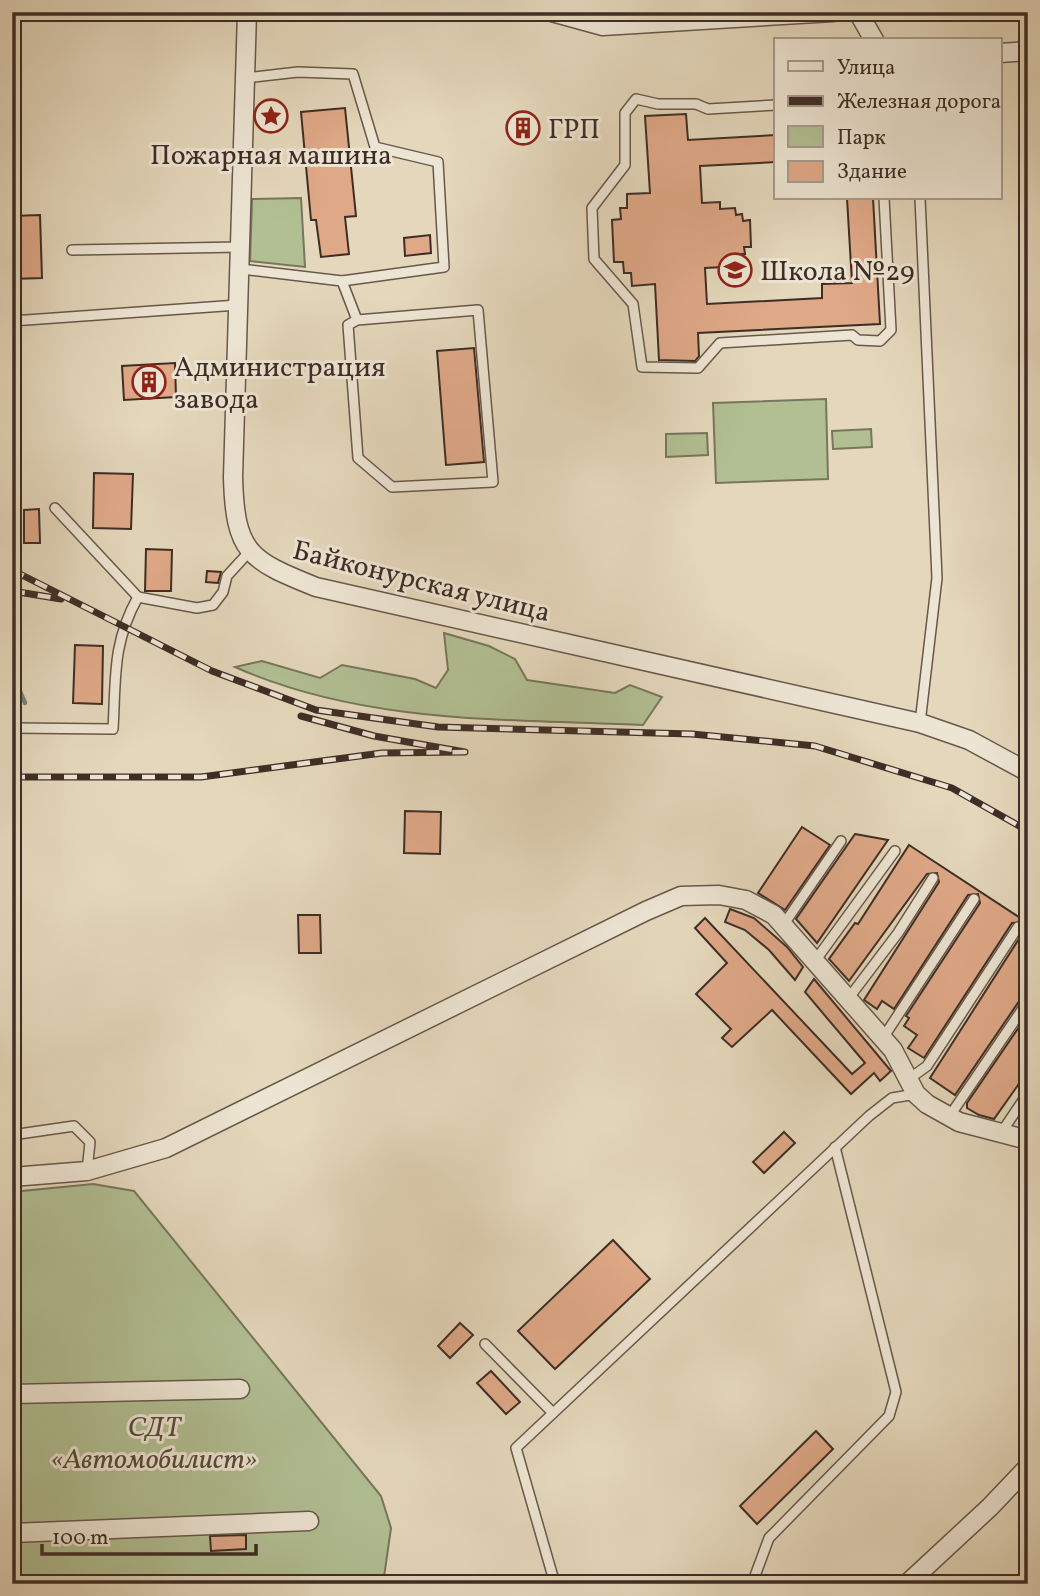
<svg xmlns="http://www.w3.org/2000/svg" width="1040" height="1596" font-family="Vollkorn,serif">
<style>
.green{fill:#b1bf93;stroke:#78765c;stroke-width:2}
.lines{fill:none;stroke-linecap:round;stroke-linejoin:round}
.stream{stroke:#728278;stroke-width:4.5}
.building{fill:#dfa887;stroke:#3e2d26;stroke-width:2}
.lane-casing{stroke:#68584b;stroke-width:12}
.street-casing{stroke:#68584b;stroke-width:21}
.lane{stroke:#ede5d3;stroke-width:9}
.street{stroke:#ede5d3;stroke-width:18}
.rail-casing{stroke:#3e2d26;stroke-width:7}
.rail{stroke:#ede5d3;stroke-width:4.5;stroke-dasharray:13;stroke-linecap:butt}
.labels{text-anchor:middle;stroke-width:6;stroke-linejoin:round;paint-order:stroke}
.poi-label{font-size:28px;fill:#3e2d26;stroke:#ede5d3;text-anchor:start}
.street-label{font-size:28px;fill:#3e2d26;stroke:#ede5d3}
.park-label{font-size:28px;font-style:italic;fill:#554a3c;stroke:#ede5d3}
</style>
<rect width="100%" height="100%" fill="#e4d7bb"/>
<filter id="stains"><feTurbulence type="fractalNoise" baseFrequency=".00286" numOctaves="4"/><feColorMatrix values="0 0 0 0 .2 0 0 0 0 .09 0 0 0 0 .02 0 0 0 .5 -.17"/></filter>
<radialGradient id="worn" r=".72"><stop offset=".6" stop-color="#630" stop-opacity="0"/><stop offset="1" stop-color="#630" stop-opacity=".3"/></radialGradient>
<g class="green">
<path d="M301,198L305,267L250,261L252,199Z"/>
<path d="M826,399L828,479L716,483L713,403Z"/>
<path d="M871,429L872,447L833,449L832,431Z"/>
<path d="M707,433L708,455L666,457V434Z"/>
<path d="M444,633L489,646L515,659L527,680L615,693L630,685L662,697L643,725C505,719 363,724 235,667L262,661L320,678L342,665L415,679L436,688L448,670Z"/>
<path d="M93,1184L134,1191L381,1496L391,1528L383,1584H12V1192Z"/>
</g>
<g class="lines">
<path class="stream" d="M12,673L25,703"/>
</g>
<g class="building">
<path d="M345,108L356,216L345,217L349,254L321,257L316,220H311L301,112Z"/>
<path d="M686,114L688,140L776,135V162L700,166L702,203L720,202V209L735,208L736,215L742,214L743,221L750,220L751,247H744L745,254H738V261L723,262V267L705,268L707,304L822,298V284L852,283L847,198H873L880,324L698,333L699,356L695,361L659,360L655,284L632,286L631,273H624L623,262H614L612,220L621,219L620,208H627V194L650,193L645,116Z"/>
<path d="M530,118L532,136L516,138L514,120Z"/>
<path d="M40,215L42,278L12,279V216Z"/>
<path d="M430,235L431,253L405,256L404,238Z"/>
<path d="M474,348L484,462L446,465L437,351Z"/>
<path d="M175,363L176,397L124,400L122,366Z"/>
<path d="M94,473L133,474L131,529L93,528Z"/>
<path d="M39,509L40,543H24V510Z"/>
<path d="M146,549L172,550L171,591H145Z"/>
<path d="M207,571L221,572L218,583L206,582Z"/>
<path d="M75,645L103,646L102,704L73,703Z"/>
<path d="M405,811L441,812L440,854L404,853Z"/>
<path d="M802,827L830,845L785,910L758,893Z"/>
<path d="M855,834L888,840L817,943L796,919Z"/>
<path d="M909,845L1028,923V994L1022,997L955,1095L930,1078L1024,931L1022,922L1012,923L924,1058L908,1048L917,1035L904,1026L909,1018L906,1016L980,903L978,894L968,895L894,1009L882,1001L877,1009L864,1000L939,882L937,873L927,874L849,981L829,959L855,923L858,924Z"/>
<path d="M730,909L754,918L787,947L803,967L795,980L769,950L745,930L725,922Z"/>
<path d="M298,915H320L321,953H299Z"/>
<path d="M705,918L852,1074L865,1063L805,992L814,979L891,1071L880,1081L874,1073L851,1094L772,1010L732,1047L722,1038L731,1029L696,994L727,963L695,928Z"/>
<path d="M1028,1014V1071L994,1119L979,1115L967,1108V1103Z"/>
<path d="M784,1132L795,1143L764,1173L753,1162Z"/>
<path d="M613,1240L650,1279L555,1369L518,1331Z"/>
<path d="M460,1323L473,1335L450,1358L438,1346Z"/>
<path d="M491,1371L520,1402L506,1414L477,1383Z"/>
<path d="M816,1431L833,1449L757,1524L740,1506Z"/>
<path d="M246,1535V1549L211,1551L210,1536Z"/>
</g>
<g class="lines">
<defs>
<g id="lane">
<path d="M245,78L298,72L353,74L375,147L438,162L444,267L342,281"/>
<path d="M776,105L708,109L696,104H658L636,99L625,113V165L592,208L594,259L633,304L642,367L698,368L720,343L852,335L858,340L880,341L891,330L884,198"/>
<path d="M72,250L241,247"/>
<path d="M241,269L342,281L357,320L478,310L493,482L392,487L358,458L348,325L357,320"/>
<path d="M12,321L238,305"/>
<path d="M55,508L138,597L197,608L213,605L223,592L227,576L249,552"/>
<path d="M920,723L937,578L920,198"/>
<path d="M12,728L113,729C116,679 112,643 138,597"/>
<path d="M784,924L841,841"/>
<path d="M815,961L895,851"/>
<path d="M848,999L898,933L933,878"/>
<path d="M883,1038L974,899"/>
<path d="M909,1079L927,1066L1018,927"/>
<path d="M949,1117L1028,1001"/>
<path d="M1001,1133L1028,1093"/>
<path d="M12,1135L74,1126L90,1142L87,1171"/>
<path d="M485,1344L553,1413"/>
<path d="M555,1584L516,1448L869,1116L892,1098L916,1094"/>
<path d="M752,1584L769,1538L889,1416L896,1392L835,1147"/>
</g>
<g id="street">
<path d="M247,12L233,477C235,553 249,560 316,587L920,723L969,740L1028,772"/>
<path d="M552,12L603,26L833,12"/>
<path d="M858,12L874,40"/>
<path d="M1000,53L1028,51"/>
<path d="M12,1177L87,1171L166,1148L646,911L681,896L719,895L746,900L774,915L893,1050L916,1094L927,1104L959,1122L1028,1140"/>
<path d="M12,1394L240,1389"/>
<path d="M12,1533L309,1521"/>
<path d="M907,1584L990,1507L1028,1467"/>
</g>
</defs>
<use href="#lane" class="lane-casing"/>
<use href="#street" class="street-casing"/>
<use href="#lane" class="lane"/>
<use href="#street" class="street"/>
<defs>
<g id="rail">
<path d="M12,570L212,671L316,710L438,727L692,734L815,746L952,788L1028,831"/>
<path d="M12,591L61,599"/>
<path d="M12,777H201L382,753L465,752L374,736L301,716"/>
</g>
</defs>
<use href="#rail" class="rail-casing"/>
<use href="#rail" class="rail"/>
</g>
<defs>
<symbol id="sight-ring" viewBox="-11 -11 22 22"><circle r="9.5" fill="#ede5d3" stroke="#8f2418" stroke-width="1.5"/><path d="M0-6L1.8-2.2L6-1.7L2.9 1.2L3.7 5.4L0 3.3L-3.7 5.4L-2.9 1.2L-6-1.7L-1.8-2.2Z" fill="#8f2418"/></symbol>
<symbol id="building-ring" viewBox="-11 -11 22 22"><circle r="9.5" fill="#ede5d3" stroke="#8f2418" stroke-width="1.5"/><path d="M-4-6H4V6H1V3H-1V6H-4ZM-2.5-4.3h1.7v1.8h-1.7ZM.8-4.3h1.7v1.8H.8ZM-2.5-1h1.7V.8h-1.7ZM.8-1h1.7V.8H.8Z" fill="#8f2418"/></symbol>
<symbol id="school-ring" viewBox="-11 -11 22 22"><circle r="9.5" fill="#ede5d3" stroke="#8f2418" stroke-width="1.5"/><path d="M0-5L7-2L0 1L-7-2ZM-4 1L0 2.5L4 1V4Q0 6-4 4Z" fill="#8f2418"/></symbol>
</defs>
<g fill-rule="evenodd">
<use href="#sight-ring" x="252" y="97" width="38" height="38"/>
<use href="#building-ring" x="504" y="109" width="38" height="38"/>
<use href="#school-ring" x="716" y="251" width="38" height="38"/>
<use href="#building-ring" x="130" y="363" width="38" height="38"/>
</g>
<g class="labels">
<g class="poi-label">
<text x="548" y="138">ГРП</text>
<text x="271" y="164" text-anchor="middle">Пожарная машина</text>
<text x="760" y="280">Школа №29</text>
<text x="174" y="376">Администрация<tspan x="174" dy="32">завода</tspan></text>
</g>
<g class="street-label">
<text transform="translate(422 580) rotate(14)" y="10">Байконурская улица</text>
</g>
<g class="park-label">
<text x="154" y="1436">СДТ<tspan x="154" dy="32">«Автомобилист»</tspan></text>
</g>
</g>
<rect width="1040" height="1596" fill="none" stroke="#e4d7bb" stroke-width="42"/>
<rect x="14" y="14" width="1012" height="1568" fill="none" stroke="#3e2d26" stroke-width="3.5"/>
<rect x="21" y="21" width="998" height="1554" fill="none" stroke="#3e2d26" stroke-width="2"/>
<rect x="774" y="38" width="228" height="161" fill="#ede5d3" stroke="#a79b8e" stroke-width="2"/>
<rect x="788" y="61" width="35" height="10" fill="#ede5d3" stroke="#a79b8e" stroke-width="2"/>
<text x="837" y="74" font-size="21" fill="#3e2d26">Улица</text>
<rect x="788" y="96" width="35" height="10" fill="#3e2d26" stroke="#a79b8e" stroke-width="2"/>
<text x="837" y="108" font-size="21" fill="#3e2d26">Железная дорога</text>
<rect x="788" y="126" width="35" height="21" fill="#b1bf93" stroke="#a79b8e" stroke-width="2"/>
<text x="837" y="144" font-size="21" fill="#3e2d26">Парк</text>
<rect x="788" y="161" width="35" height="21" fill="#dfa887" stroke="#a79b8e" stroke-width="2"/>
<text x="837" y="178" font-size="21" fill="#3e2d26">Здание</text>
<path d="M42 1544v10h214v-10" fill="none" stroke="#3e2d26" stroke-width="3.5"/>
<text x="52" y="1544" font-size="21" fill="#3e2d26" stroke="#ede5d3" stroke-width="5" paint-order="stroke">100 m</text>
<rect width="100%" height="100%" filter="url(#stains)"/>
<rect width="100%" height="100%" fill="url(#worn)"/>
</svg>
